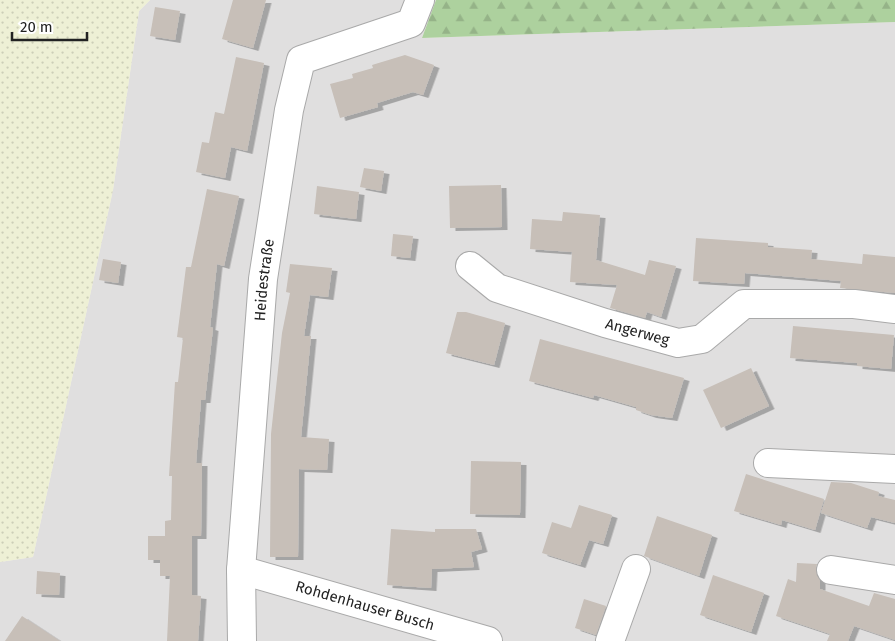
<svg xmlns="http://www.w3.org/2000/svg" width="895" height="641" font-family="'Fira Sans',sans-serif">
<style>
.residential{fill:#e0dfdf}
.farmland{fill:url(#farmland-dots)}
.forest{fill:url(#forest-firs)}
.building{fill:#c7bfb8;filter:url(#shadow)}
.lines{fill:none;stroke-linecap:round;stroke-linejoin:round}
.minor-casing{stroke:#a9a9a9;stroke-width:30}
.minor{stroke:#fff;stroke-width:28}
.labels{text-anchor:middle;stroke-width:4.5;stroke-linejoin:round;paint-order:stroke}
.street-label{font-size:15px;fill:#222;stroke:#fff}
</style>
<defs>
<pattern id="farmland-dots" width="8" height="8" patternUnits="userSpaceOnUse" patternTransform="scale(1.25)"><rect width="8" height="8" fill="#eef0d5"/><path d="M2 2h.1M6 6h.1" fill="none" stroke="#ccceb7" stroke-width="1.8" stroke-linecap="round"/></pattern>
<pattern id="forest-firs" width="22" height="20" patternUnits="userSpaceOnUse" patternTransform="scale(1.25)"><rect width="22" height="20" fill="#add19e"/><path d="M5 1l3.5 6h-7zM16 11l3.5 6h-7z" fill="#95b388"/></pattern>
<filter id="shadow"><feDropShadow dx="5.5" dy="3" stdDeviation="0" flood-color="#0004"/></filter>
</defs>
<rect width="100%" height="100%" fill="#f2efe9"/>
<path class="residential" d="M150,0H436L422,38L895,22V641H0V562L33,557L113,190L139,11Z"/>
<path class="farmland" d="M0,0H150L139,11L113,190L33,557L0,562Z"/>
<path class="forest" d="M436,0H895V22L422,38Z"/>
<g class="building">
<path d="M233,0H266L253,48L222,39Z"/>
<path d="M155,7L180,11L175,40L150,36Z"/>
<path d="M405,55L434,65L423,95L413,92L377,103L378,107L340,118L330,84L353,78L352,74L373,68L372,65Z"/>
<path d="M236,57L264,63L247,151L231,147L225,178L196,172L202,142L209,143L215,112L224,114Z"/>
<path d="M364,168L384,171L381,191L360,187Z"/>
<path d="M501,185L502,227L450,228L449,186Z"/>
<path d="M317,186L359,192L356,219L314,214Z"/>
<path d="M207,189L239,196L224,266L217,264L210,327L213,328L205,400H201L196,463H202L201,536H192V595L201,596L198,641H167L170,576H160V560H148V536H165V521L171,520L172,476H169L175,382H178L183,338L177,337L186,267H191Z"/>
<path d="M563,212L600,215L596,260L645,275L649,260L676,266L661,317L647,312L645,318L610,308L617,285L570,282L572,252L530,249L532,219L562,221Z"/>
<path d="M393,234L413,236L410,258L391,256Z"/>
<path d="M696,238L768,243V247L812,250L811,259L862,264L863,254L895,257V293L840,288L841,281L745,273L744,284L693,281Z"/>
<path d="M103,259L121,262L118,283L99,280Z"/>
<path d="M290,264L332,268L328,297L310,295L304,336H311L301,437L329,439L327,470L299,469L298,557H270L271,434L282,333L290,293L286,292Z"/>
<path d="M457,312H466L505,323L494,365L446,353Z"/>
<path d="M793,326L894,335L891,369L857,366V363L790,358Z"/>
<path d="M540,339L684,378L672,418L651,415L636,410V407L594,395L593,398L529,381Z"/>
<path d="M751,368L769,406L721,428L703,390Z"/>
<path d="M471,461L521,462L520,515L470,514Z"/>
<path d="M746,474L824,499L815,530L782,520L781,525L734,511Z"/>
<path d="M831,482L851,483L879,492L878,496L895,500V523L871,517L867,528L821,513Z"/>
<path d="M579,505L612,515L603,544L589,540L580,565L542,553L552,522L571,528Z"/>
<path d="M657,516L712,535L699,576L644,556Z"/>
<path d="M391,529L435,532V529H476L482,549L471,552L474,567L432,569L431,588L387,585Z"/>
<path d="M797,563L817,564L816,568L820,581V589L869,606L874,593L895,599V640L854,626L848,641H827L830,634L776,616L788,579L796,582Z"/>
<path d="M37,571L60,573L59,595L36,594Z"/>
<path d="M713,575L764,593L751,632L700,615Z"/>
<path d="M584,599L606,606L596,635L575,628Z"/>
<path d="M22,616L60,641H5Z"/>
</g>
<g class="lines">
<defs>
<g id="minor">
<path id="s1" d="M470,266L497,288L605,323L678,343L702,339L744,304H854L895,309"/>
<path d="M768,463L895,469"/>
<path id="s2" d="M241,570L488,641"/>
<path d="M831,570L895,580"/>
<path id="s3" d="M242,641L241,570L263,279L289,110L301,60L411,23L420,0"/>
<path d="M610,641L636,569"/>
</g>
</defs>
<use href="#minor" class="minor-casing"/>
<use href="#minor" class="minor"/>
</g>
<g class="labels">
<g class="street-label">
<text dy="5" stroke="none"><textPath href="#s3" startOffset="362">Heidestraße</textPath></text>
<text dy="5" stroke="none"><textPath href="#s1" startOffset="182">Angerweg</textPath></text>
<text dy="5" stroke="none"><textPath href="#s2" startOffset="129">Rohdenhauser Busch</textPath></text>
</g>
</g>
<path d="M12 32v8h75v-8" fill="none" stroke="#222222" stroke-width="2.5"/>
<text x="20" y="32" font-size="15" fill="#222222" stroke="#ffffff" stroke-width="4" paint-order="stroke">20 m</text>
</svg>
